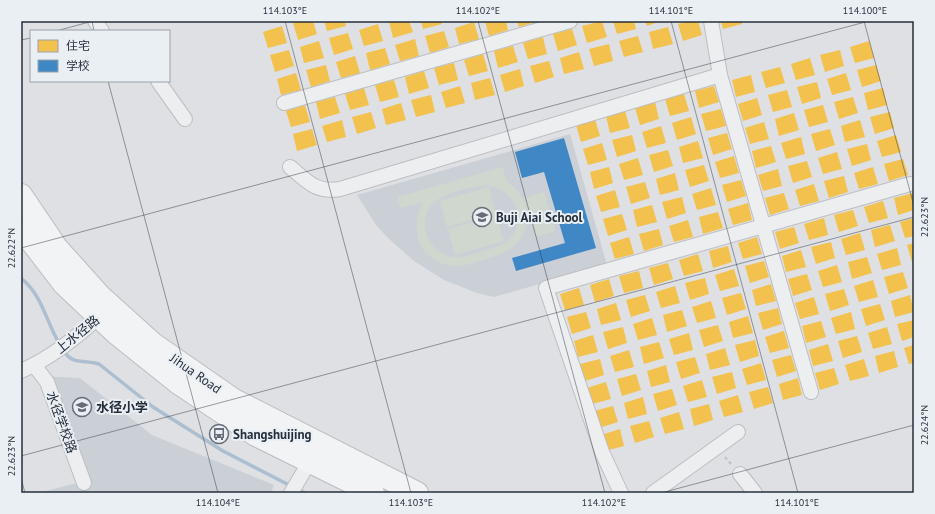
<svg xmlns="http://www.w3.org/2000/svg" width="935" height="514" font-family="'PT Sans','Noto Sans SC',sans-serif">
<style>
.built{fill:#cbd0d6}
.green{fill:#cfd7ce;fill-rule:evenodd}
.homes{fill:#f2c14e}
.schools{fill:#3f88c5}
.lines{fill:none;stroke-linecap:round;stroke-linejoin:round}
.stream{stroke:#acbecf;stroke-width:3.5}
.minor-casing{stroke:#bcbec1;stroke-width:16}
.primary-casing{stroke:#babdc1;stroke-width:24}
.path{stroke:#bdbfc3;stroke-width:2;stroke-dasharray:3 3;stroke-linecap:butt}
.minor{stroke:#edeef0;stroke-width:14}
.primary{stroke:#f2f3f4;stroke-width:22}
.ticks{fill:none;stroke:#252f3b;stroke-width:1;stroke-opacity:0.45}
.labels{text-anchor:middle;stroke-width:4;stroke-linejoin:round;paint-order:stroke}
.poi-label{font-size:13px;font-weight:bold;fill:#252f3b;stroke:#eaeff4;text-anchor:start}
.street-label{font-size:13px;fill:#252f3b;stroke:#eaeff4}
.neatline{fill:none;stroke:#252f3b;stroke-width:1.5}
.ticks-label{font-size:10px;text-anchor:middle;fill:#252f3b}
</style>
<rect width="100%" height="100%" fill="#dee0e3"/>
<g class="built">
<path d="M570,134L607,265L494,297L477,293L444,280L414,261L388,238L376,225L357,195Z"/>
<path d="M38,376L80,378L152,435L274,485L271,493H38L77,483Z"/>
</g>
<g class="green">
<path d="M503,167C504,171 505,178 507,181C508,184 512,185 514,187C523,196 528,207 527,220C525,247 502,255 480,261C470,264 459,268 447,265C418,258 409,227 423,202L400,208L397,197ZM485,185C512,187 530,217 509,239C501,247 489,249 479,252C471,255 463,258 455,257C427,255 414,219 436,201C448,191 470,188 485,185Z"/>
<path d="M489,187L496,213L447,227L440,201Z"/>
<path d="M544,192L555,231L536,237L524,198Z"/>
<path d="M496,215L504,241L455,255L448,229Z"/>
</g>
<g class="homes">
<path d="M300,21H313L317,34L298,40L293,23Z"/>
<path d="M324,21H345L346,26L327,31Z"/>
<path d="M389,21H409L413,32L393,38Z"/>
<path d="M421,21H441L442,24L423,29Z"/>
<path d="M485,21H506L508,30L489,36Z"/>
<path d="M517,21H539L519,27Z"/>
<path d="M602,21L607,37L587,43L582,26Z"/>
<path d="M613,21H634L636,29L617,34Z"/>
<path d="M645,21H661L647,26Z"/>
<path d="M689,21H698L702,35L683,41L678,24Z"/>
<path d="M721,21H742V24L723,29Z"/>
<path d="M474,22L479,39L459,44L455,28Z"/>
<path d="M378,24L383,41L364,46L359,30Z"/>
<path d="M282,26L287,43L268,48L263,32Z"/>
<path d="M668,27L673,44L653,49L649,32Z"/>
<path d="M572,29L577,45L558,51L553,34Z"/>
<path d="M444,31L449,47L430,53L425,36Z"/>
<path d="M348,33L353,49L334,55L329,38Z"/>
<path d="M638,36L643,52L624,57L619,41Z"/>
<path d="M543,37L547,54L528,59L523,43Z"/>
<path d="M415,39L419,56L400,61L395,45Z"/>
<path d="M319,41L324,58L304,63L300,47Z"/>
<path d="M869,41L874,58L855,63L850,47Z"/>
<path d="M609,44L613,61L594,66L589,49Z"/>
<path d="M513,46L518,62L498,68L494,51Z"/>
<path d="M385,48L390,64L370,70L366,53Z"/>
<path d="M289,50L294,66L275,72L270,55Z"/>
<path d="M840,50L844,66L825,72L820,55Z"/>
<path d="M579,52L584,69L564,74L560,58Z"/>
<path d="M483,54L488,71L469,76L464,60Z"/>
<path d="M355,56L360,73L341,78L336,62Z"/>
<path d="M810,58L815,75L796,80L791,64Z"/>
<path d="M549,61L554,77L535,83L530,66Z"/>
<path d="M454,63L458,80L439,85L434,68Z"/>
<path d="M326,65L330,81L311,87L306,70Z"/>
<path d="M876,65L881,81L862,87L857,70Z"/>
<path d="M780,67L785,83L766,88L761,72Z"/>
<path d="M520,69L524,86L505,92L500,75Z"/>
<path d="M424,71L429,88L409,94L405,77Z"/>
<path d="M296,73L301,90L281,95L277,79Z"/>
<path d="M846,73L851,90L832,95L827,79Z"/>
<path d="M751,75L755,92L736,97L732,80Z"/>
<path d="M490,78L495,95L475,100L471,83Z"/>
<path d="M394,80L399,97L380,102L375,85Z"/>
<path d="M817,82L821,98L802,104L797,87Z"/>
<path d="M460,86L465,103L446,108L441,92Z"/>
<path d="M714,86L719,102L699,108L695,91Z"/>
<path d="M364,88L369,105L350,110L345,94Z"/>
<path d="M883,88L887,105L868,110L864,93Z"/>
<path d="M787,90L792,107L773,112L768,95Z"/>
<path d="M684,94L689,111L670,116L665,99Z"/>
<path d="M431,95L435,112L416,117L411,100Z"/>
<path d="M335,97L340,113L320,119L316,102Z"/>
<path d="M853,97L858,113L839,119L834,102Z"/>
<path d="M757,98L762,115L743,121L738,104Z"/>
<path d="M655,102L659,119L640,125L635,108Z"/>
<path d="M401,103L406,120L386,125L382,109Z"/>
<path d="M305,105L310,122L291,127L286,111Z"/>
<path d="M823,105L828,122L809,127L804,110Z"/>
<path d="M721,109L726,126L706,131L701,114Z"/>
<path d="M625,111L630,128L610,133L606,116Z"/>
<path d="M371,112L376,128L357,134L352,117Z"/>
<path d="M890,112L894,128L875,134L870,117Z"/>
<path d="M794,113L799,130L779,136L775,119Z"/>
<path d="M691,117L696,134L677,140L672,123Z"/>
<path d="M595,119L600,136L581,142L576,125Z"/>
<path d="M342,120L346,137L327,142L322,126Z"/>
<path d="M860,120L865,137L845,142L841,126Z"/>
<path d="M764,122L769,139L750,144L745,128Z"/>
<path d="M661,126L666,143L647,148L642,132Z"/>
<path d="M312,129L317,145L297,151L293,134Z"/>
<path d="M830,129L835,145L816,151L811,134Z"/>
<path d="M727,133L732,149L713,155L708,138Z"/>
<path d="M632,135L636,151L617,157L612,140Z"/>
<path d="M896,135L901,152L882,157L877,141Z"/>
<path d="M801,137L805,154L786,159L781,143Z"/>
<path d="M698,141L703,158L683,163L679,147Z"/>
<path d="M602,143L607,160L588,165L583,149Z"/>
<path d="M867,144L871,160L852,166L847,149Z"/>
<path d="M771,146L776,162L756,168L752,151Z"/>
<path d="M668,150L673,166L654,172L649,155Z"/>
<path d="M837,152L842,169L823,174L818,158Z"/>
<path d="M734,156L739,173L720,178L715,162Z"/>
<path d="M638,158L643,175L624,180L619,164Z"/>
<path d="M903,159L908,175L889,181L884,164Z"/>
<path d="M807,161L812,177L793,183L788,166Z"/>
<path d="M704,165L709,181L690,187L685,170Z"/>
<path d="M609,167L613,183L594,189L590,172Z"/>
<path d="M873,167L878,184L859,189L854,173Z"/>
<path d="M778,169L782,186L763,191L758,175Z"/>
<path d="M675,173L679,190L660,195L656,179Z"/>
<path d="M844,176L848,192L829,198L824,181Z"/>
<path d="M741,180L746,196L727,202L722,185Z"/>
<path d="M645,182L650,198L631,204L626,187Z"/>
<path d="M814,184L819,201L800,206L795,190Z"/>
<path d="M711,188L716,205L697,210L692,194Z"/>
<path d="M615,190L620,207L601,212L596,196Z"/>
<path d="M784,193L789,209L770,215L765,198Z"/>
<path d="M913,193L914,210L898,215L894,198Z"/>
<path d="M682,197L686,213L667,219L662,202Z"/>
<path d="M883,201L888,218L869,223L864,207Z"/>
<path d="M748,203L752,220L733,225L728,209Z"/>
<path d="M652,205L657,222L637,227L633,210Z"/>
<path d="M853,210L858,226L839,232L834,215Z"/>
<path d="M718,212L723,228L703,234L699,217Z"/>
<path d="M622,214L627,230L608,236L603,219Z"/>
<path d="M824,218L828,235L809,240L804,224Z"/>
<path d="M914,218V236L905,238L900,222Z"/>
<path d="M688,220L693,237L674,242L669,226Z"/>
<path d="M890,225L895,241L875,247L871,230Z"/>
<path d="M794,227L799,243L780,249L775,232Z"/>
<path d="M659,229L663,245L644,251L639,234Z"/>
<path d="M860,233L865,250L846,255L841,239Z"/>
<path d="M629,237L634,254L615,259L610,243Z"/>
<path d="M757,237L762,254L743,259L738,243Z"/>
<path d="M831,242L835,258L816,264L811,247Z"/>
<path d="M914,243V261L912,262L907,245Z"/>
<path d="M728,246L732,262L713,268L709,251Z"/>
<path d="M897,248L901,265L882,270L877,254Z"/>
<path d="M801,250L806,267L786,272L782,256Z"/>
<path d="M698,254L703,271L684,276L679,260Z"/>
<path d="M867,257L872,273L852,279L848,262Z"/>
<path d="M764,261L769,277L750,283L745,266Z"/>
<path d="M668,263L673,279L654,285L649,268Z"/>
<path d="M837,265L842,282L823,287L818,271Z"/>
<path d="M734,269L739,286L720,291L715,275Z"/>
<path d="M639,271L643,288L624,293L619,276Z"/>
<path d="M903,272L908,288L889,294L884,277Z"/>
<path d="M807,274L812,290L793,296L788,279Z"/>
<path d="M705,278L709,294L690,300L685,283Z"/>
<path d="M609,279L614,296L595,302L590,285Z"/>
<path d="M873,280L878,297L859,302L854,286Z"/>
<path d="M771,284L776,301L756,306L752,290Z"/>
<path d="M675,286L680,303L661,308L656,292Z"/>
<path d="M579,288L584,305L565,310L560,294Z"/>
<path d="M844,289L849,305L830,311L825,294Z"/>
<path d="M741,293L746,309L727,315L722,298Z"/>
<path d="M645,295L650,311L631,317L626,300Z"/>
<path d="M910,295L914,312L895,317L891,301Z"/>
<path d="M814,297L819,314L800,319L795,303Z"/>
<path d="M711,301L716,318L697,323L692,307Z"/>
<path d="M616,303L621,320L601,325L597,309Z"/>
<path d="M880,304L885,320L866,326L861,309Z"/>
<path d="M778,308L782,324L763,330L758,313Z"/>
<path d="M682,310L687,326L667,332L663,315Z"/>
<path d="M586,312L591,328L572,334L567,317Z"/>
<path d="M851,312L855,329L836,334L831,318Z"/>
<path d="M748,316L753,333L733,338L729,322Z"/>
<path d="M652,318L657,335L638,340L633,324Z"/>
<path d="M914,320V337L902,341L897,324Z"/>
<path d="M821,321L826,337L806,343L802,326Z"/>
<path d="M718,325L723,341L704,347L699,330Z"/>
<path d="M623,327L627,343L608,349L603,332Z"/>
<path d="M887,327L892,344L873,349L868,333Z"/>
<path d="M784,331L789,348L770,353L765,337Z"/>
<path d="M689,333L693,350L674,355L669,339Z"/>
<path d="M593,335L598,352L578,357L574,341Z"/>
<path d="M857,336L862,352L843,358L838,341Z"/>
<path d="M755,340L759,356L740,362L735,345Z"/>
<path d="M659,342L664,358L644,364L640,347Z"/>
<path d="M828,344L833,361L813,366L809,350Z"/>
<path d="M914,345V363L909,364L904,348Z"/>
<path d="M725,348L730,365L710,370L706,354Z"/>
<path d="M629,350L634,367L615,372L610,356Z"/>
<path d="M894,351L898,367L879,373L875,356Z"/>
<path d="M791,355L796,371L777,377L772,360Z"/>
<path d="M695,357L700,373L681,379L676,362Z"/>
<path d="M600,359L604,375L585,381L580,364Z"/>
<path d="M864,359L869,376L850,381L845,365Z"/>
<path d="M761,363L766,380L747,385L742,369Z"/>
<path d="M666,365L670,382L651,387L647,371Z"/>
<path d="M834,368L839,384L820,390L815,373Z"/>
<path d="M732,372L736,388L717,394L712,377Z"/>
<path d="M636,374L641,390L622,396L617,379Z"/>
<path d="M798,378L802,395L783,400L779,384Z"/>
<path d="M702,380L707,397L688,402L683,386Z"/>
<path d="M606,382L611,399L592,404L587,388Z"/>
<path d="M768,387L773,403L754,409L749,392Z"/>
<path d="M672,389L677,405L658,411L653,394Z"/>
<path d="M738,395L743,412L724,417L719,401Z"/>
<path d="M643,397L647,414L628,419L624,403Z"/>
<path d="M709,404L713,420L694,426L690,409Z"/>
<path d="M613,406L618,422L599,428L594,411Z"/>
<path d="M679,412L684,429L665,434L660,418Z"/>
<path d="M649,421L654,437L635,443L630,426Z"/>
<path d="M620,429L624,446L605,451L601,435Z"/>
</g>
<path class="schools" d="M564,138L596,248L516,271L512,258L565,243L544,172L522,178L515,152Z"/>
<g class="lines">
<g class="stream">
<path d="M21,278C43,296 46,322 60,345"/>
<path d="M63,350C73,366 83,359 99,364L153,407L223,451L291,486"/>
<path d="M297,489L305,493"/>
</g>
<defs>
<g id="minor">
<path d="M95,21L102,31"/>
<path d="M711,21L720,75L811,392"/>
<path d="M158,81L185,119"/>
<path d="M284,103L570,21"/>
<path d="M290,167C308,182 316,193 340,189L720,75"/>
<path d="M34,365L47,382L84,483"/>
<path d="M21,371C53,357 80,335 105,311"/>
<path d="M740,474L755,493"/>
<path d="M291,493L310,461"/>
<path d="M621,493L602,452L546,288L910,184"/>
<path d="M653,493L738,432"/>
</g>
<g id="primary">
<path d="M21,195L56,247L101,297L152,343L234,400L417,493"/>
<path d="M21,228L64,284L117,334L177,382L256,435L373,493"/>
</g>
</defs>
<use href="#minor" class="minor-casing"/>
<use href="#primary" class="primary-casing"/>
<path class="path" d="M725,457L731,464"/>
<use href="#minor" class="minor"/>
<use href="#primary" class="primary"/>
</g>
<path class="ticks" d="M92,21L94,31M285,21L411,493M478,21L605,493M671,21L798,493M864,21L914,206M56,31L93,21M21,40L31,38M108,81L218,493M21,248L869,21M21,456L914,217M21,478L25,493M661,493L914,425"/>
<defs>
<symbol id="school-ring" viewBox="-11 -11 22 22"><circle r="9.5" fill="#eaeff4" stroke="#666d76" stroke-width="1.5"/><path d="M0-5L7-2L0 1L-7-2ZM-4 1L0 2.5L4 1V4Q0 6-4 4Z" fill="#666d76"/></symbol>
<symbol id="bus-ring" viewBox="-11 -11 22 22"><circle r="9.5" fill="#eaeff4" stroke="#666d76" stroke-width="1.5"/><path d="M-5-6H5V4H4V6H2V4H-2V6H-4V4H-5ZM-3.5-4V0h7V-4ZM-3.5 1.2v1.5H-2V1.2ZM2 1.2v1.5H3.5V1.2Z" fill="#666d76"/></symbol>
</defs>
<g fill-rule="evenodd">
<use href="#school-ring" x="471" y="206" width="22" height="22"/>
<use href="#school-ring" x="71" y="396" width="22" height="22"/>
<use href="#bus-ring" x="208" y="423" width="22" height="22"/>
</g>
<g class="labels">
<g class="poi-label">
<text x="496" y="222">Buji Aiai School</text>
<text x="96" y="412">水径小学</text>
<text x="233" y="439">Shangshuijing</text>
</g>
<g class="street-label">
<text transform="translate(77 334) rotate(-39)" y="5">上水径路</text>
<text transform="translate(196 373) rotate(35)" y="5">Jihua Road</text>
<text transform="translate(62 422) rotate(70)" y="5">水径学校路</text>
</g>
</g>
<rect width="935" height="514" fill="none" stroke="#eaeff4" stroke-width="44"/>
<rect x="30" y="30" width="140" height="52" fill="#eaeff4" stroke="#9ba2aa"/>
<rect x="38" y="40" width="20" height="12" fill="#f2c14e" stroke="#9ba2aa"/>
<text x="66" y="50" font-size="12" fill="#252f3b">住宅</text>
<rect x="38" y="60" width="20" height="12" fill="#3f88c5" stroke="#9ba2aa"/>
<text x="66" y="70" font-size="12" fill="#252f3b">学校</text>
<rect x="22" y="22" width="891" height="470" class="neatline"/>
<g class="ticks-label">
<text x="285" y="14">114.103°E</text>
<text x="478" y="14">114.102°E</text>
<text x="671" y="14">114.101°E</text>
<text x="865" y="14">114.100°E</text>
<text transform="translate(924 217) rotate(-90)" y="4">22.623°N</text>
<text transform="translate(11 248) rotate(-90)" y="4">22.622°N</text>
<text transform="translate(924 425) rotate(-90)" y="4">22.624°N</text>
<text transform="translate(11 456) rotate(-90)" y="4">22.623°N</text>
<text x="218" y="506">114.104°E</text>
<text x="411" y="506">114.103°E</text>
<text x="604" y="506">114.102°E</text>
<text x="797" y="506">114.101°E</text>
</g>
</svg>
